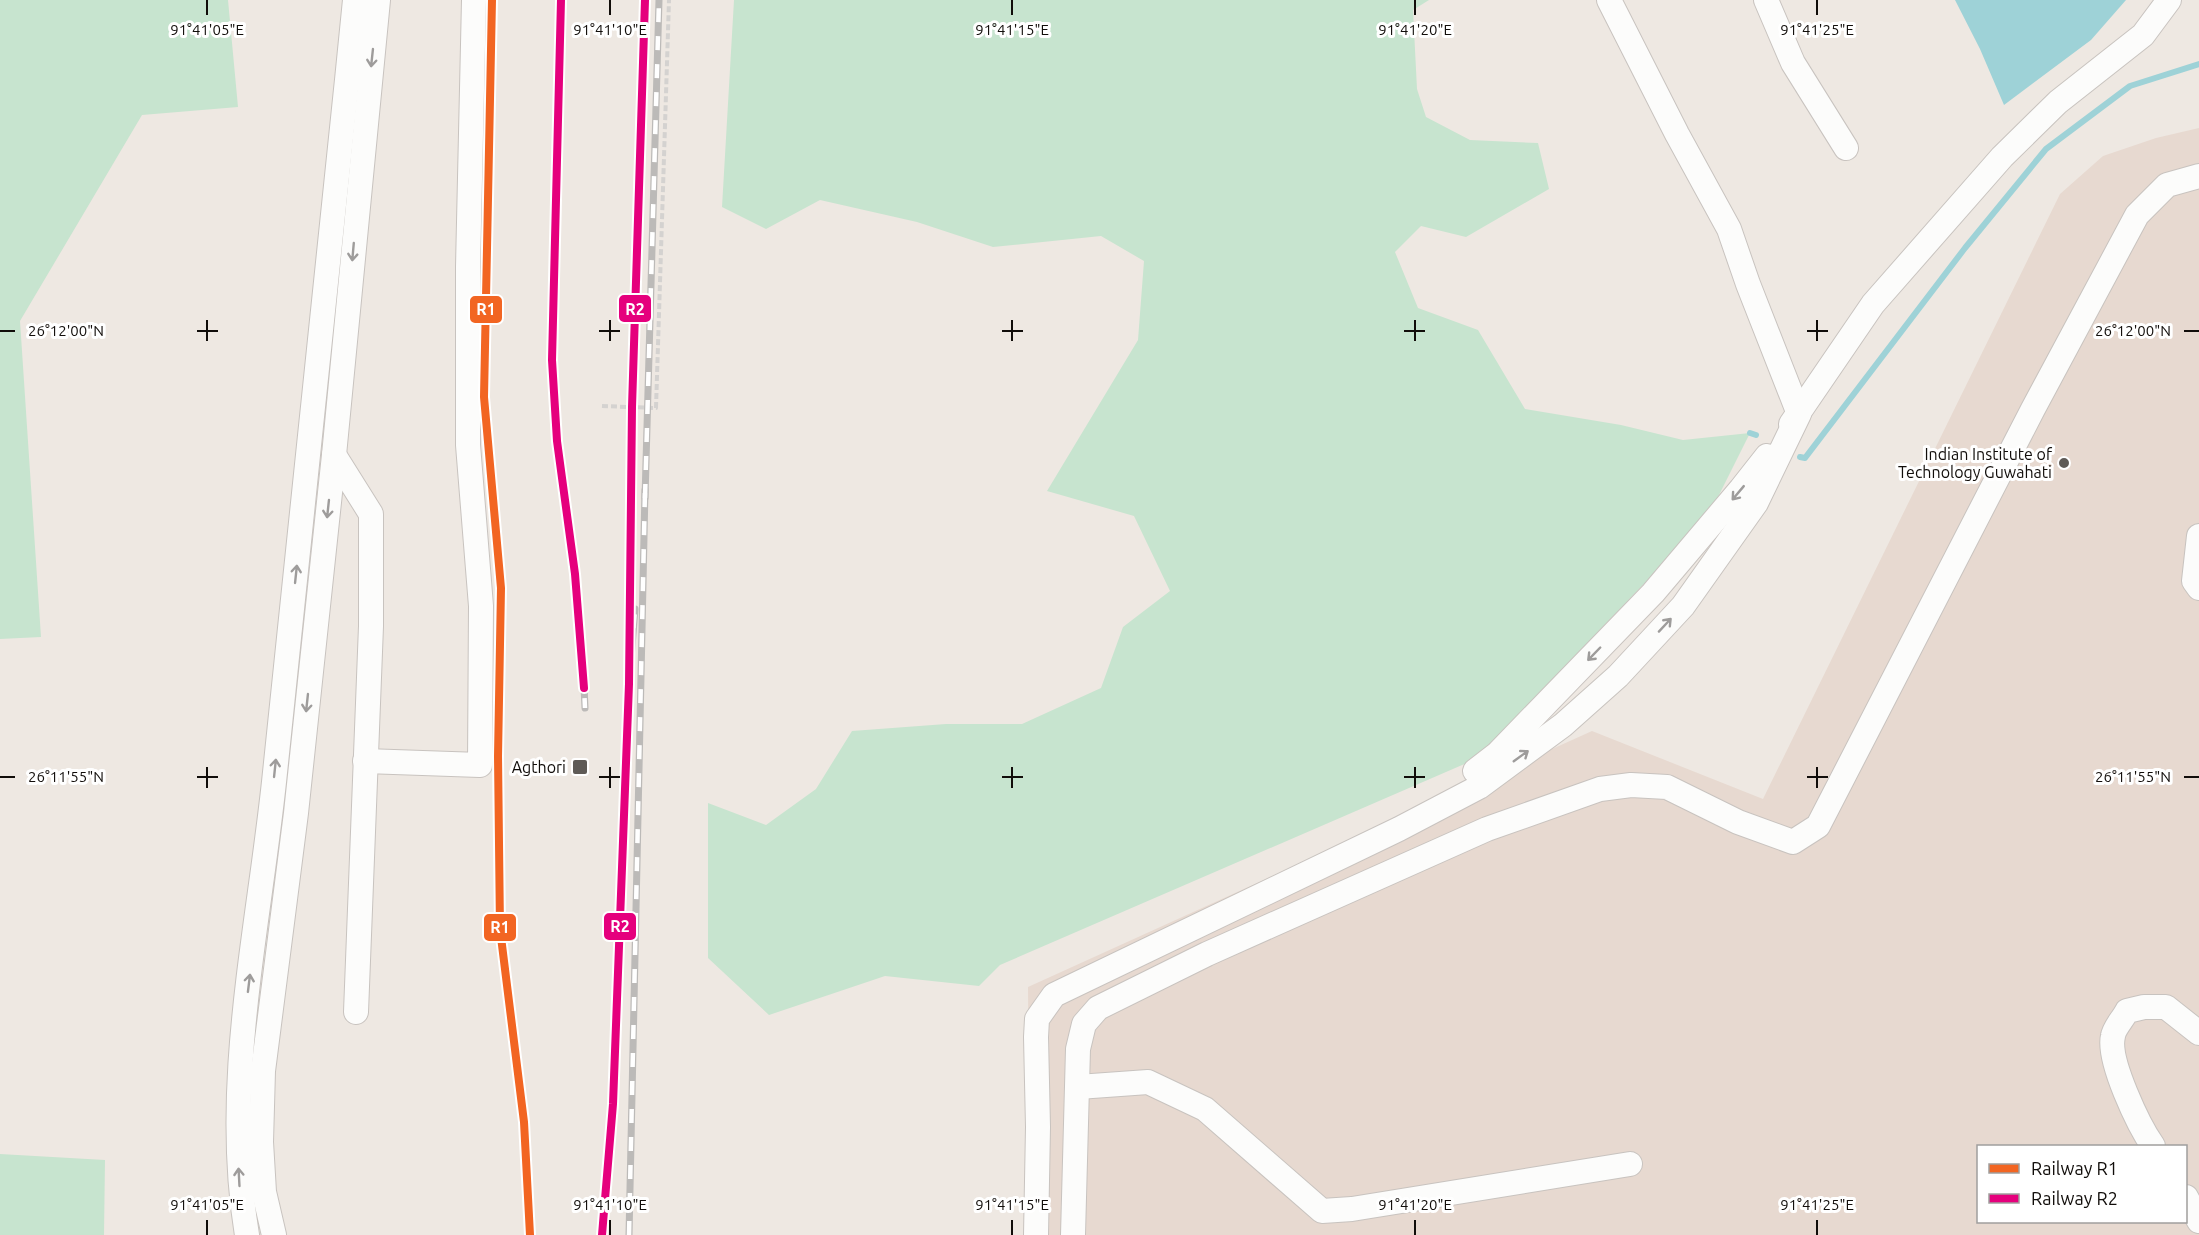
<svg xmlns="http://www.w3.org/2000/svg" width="2199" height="1235" font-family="Ubuntu,sans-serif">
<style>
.built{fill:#e7d9d0;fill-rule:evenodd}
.green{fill:#c7e4cf}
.water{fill:#9ed2d7}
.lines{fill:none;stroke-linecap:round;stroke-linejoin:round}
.stream{stroke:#9ed2d7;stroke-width:6}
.minor-casing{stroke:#c8c3bf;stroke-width:26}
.path{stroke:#d4d2d0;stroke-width:4;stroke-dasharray:6 3;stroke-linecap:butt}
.minor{stroke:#fcfcfb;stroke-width:24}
.rail-casing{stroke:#bcbab8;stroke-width:7}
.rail{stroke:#fff;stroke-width:4.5;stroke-dasharray:14;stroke-linecap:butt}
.rail-1-casing{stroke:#fff;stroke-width:12}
.rail-2-casing{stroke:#fff;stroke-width:12}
.rail-1{stroke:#f26522;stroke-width:8}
.rail-2{stroke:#e5007d;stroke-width:8}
.oneway{stroke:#9e9c9b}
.ticks{fill:none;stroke:#110d0a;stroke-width:2}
.poi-dot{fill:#5e5a56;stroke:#fff;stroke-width:2}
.labels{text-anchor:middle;stroke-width:6;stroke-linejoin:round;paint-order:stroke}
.poi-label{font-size:16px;fill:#110d0a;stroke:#fff;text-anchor:end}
.ticks-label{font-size:15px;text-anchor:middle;fill:#110d0a;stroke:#fff;stroke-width:6;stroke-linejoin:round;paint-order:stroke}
.line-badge{stroke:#fff;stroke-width:2}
.badge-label{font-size:16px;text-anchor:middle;font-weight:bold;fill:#fff}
</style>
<rect width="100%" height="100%" fill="#eee8e2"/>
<path class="built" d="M2199,128V1235H1030L1028,987L1592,731L1763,799L2060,194L2103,156L2156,138ZM1978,1146H2186V1222H1978Z"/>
<g class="green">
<path d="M0,0H228L238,107L142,115L20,321L41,637L0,639Z"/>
<path d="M734,0H1429L1413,10L1417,89L1426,117L1470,140L1538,143L1549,189L1466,237L1421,226L1395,252L1418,308L1478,330L1525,409L1621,425L1683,440L1750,433L1708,517L1476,759L1000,965L979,986L885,976L769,1015L708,958V803L766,825L816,789L852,731L946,724H1022L1101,688L1123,627L1170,591L1134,516L1047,491L1138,340L1144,261L1101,236L993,247L917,222L820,200L766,229L722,207Z"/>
<path d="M0,1154L105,1160L104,1235H0Z"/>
</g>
<path class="water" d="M1955,0H2126L2091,40L2004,105L1980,49Z"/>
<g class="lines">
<g class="stream">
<path d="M1750,433L1756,435"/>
<path d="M1800,457L1805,458L1965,248L2046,149L2130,86L2199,64"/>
</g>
<defs>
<g id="minor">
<path d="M1766,0L1793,63L1846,148"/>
<path d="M1791,424L1873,304L2002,157L2058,102L2143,35L2169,0"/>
<path d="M334,455L371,514V626L356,1012"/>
<path d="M2199,536L2194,581L2199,588"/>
<path d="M365,761L480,765L481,606L468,445V267L474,0"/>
<path d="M1475,771L1497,754L1653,593L1741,489L1767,456"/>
<path d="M1078,1087L1148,1082L1205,1109L1322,1211L1352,1209L1630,1164"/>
<path d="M2153,1146C2139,1126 2107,1060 2113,1036C2114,1028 2123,1019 2127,1011L2144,1007H2166L2199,1033"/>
<path d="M2186,1197L2199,1221"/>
<path d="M247,1235C222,1085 258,932 274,782C302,522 329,261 355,0"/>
<path d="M274,1235L264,1192L261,1142L263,1071L296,813L334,455L378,0"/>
<path d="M1036,1235L1038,1127L1036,1037L1037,1019L1054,995L1399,829L1479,787L1563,725L1618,676L1683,606L1756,503L1799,414L1748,284L1729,229L1677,134L1609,0"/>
<path d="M1073,1235L1078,1049L1084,1024L1098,1008L1207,954L1487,829L1600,789L1631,785L1667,787L1738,822L1793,842L1818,826L2033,409L2137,215L2167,185L2199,176"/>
</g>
</defs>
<use href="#minor" class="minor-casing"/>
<path class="path" d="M602,406L656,408L669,0"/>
<use href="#minor" class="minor"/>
<defs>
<g id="rail">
<path d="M492,0L484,397L501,588L498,756L500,929L524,1122L530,1235"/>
<path d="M561,0L552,360L557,441L575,574L582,643L585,708"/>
<path d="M645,498L659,0"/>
<path d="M629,684L635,609"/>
<path d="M629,1235L645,490"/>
</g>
</defs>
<use href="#rail" class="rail-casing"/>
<use href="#rail" class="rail"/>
<defs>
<path id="rail-1" d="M492,0L484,397L501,588L498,756L500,929L524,1122L530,1235"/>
<g id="rail-2">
<path d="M561,0L552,360L557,441L575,574L584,688"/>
<path d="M602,1235L613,1104L629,684L632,407L645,0"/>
</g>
</defs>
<use href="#rail-1" class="rail-1-casing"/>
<use href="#rail-2" class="rail-2-casing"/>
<use href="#rail-1" class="rail-1"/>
<use href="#rail-2" class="rail-2"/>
</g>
<defs><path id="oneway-shaft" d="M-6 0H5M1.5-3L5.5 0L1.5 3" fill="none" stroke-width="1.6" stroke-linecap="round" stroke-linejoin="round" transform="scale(1.5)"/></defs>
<g class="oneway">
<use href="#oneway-shaft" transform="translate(372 58) rotate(96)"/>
<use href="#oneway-shaft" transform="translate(353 252) rotate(95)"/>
<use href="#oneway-shaft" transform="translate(1738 493) rotate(130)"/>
<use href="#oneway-shaft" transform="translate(328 509) rotate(96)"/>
<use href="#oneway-shaft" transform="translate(296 574) rotate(-84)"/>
<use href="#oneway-shaft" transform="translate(1665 625) rotate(-47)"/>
<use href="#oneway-shaft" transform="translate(1594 654) rotate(134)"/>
<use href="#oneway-shaft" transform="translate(307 703) rotate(96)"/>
<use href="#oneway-shaft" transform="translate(1521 756) rotate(-36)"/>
<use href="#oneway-shaft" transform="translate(275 768) rotate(-84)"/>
<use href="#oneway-shaft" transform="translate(249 983) rotate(-83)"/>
<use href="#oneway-shaft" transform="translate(239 1177) rotate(-93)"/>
</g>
<path class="ticks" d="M207,0V15M610,0V15M1012,0V15M1415,0V15M1817,0V15M207,320V341M610,320V341M1012,320V341M1415,320V341M1817,320V341M0,331H15M197,331H218M599,331H620M1002,331H1023M1404,331H1425M1807,331H1828M2184,331H2199M207,767V788M610,767V788M1012,767V788M1415,767V788M1817,767V788M0,777H15M197,777H218M599,777H620M1002,777H1023M1404,777H1425M1807,777H1828M2184,777H2199M207,1220V1235M610,1220V1235M1012,1220V1235M1415,1220V1235M1817,1220V1235"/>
<g class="poi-dot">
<circle cx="2064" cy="463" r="6"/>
<rect x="572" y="759" width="16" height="16" rx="3"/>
</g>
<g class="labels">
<g class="poi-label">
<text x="2052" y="460">Indian Institute of<tspan x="2052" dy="18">Technology Guwahati</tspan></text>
<text x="566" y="773">Agthori</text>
</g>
</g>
<g class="ticks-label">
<text x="207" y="35">91°41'05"E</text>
<text x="610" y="35">91°41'10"E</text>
<text x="1012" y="35">91°41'15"E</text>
<text x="1415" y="35">91°41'20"E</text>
<text x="1817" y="35">91°41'25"E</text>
<text x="66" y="336">26°12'00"N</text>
<text x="2133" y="336">26°12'00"N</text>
<text x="66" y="782">26°11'55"N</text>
<text x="2133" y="782">26°11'55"N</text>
<text x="207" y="1210">91°41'05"E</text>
<text x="610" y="1210">91°41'10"E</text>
<text x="1012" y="1210">91°41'15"E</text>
<text x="1415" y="1210">91°41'20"E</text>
<text x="1817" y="1210">91°41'25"E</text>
</g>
<g class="line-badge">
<rect x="618" y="294" width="34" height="29" rx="6" fill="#e5007d"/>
<rect x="469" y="295" width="34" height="29" rx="6" fill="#f26522"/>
<rect x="603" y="912" width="34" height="29" rx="6" fill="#e5007d"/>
<rect x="483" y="913" width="34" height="29" rx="6" fill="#f26522"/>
</g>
<g class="badge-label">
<text x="635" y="315">R2</text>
<text x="486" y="315">R1</text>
<text x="620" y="932">R2</text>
<text x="500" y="933">R1</text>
</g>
<rect x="1977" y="1145" width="210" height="78" fill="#ffffff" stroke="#a09e9d" stroke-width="1.5"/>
<rect x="1989" y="1164" width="30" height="9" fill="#f26522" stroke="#a09e9d" stroke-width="1.5"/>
<text x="2031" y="1175" font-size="18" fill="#110d0a">Railway R1</text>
<rect x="1989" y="1194" width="30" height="9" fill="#e5007d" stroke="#a09e9d" stroke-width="1.5"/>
<text x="2031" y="1205" font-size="18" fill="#110d0a">Railway R2</text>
</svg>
